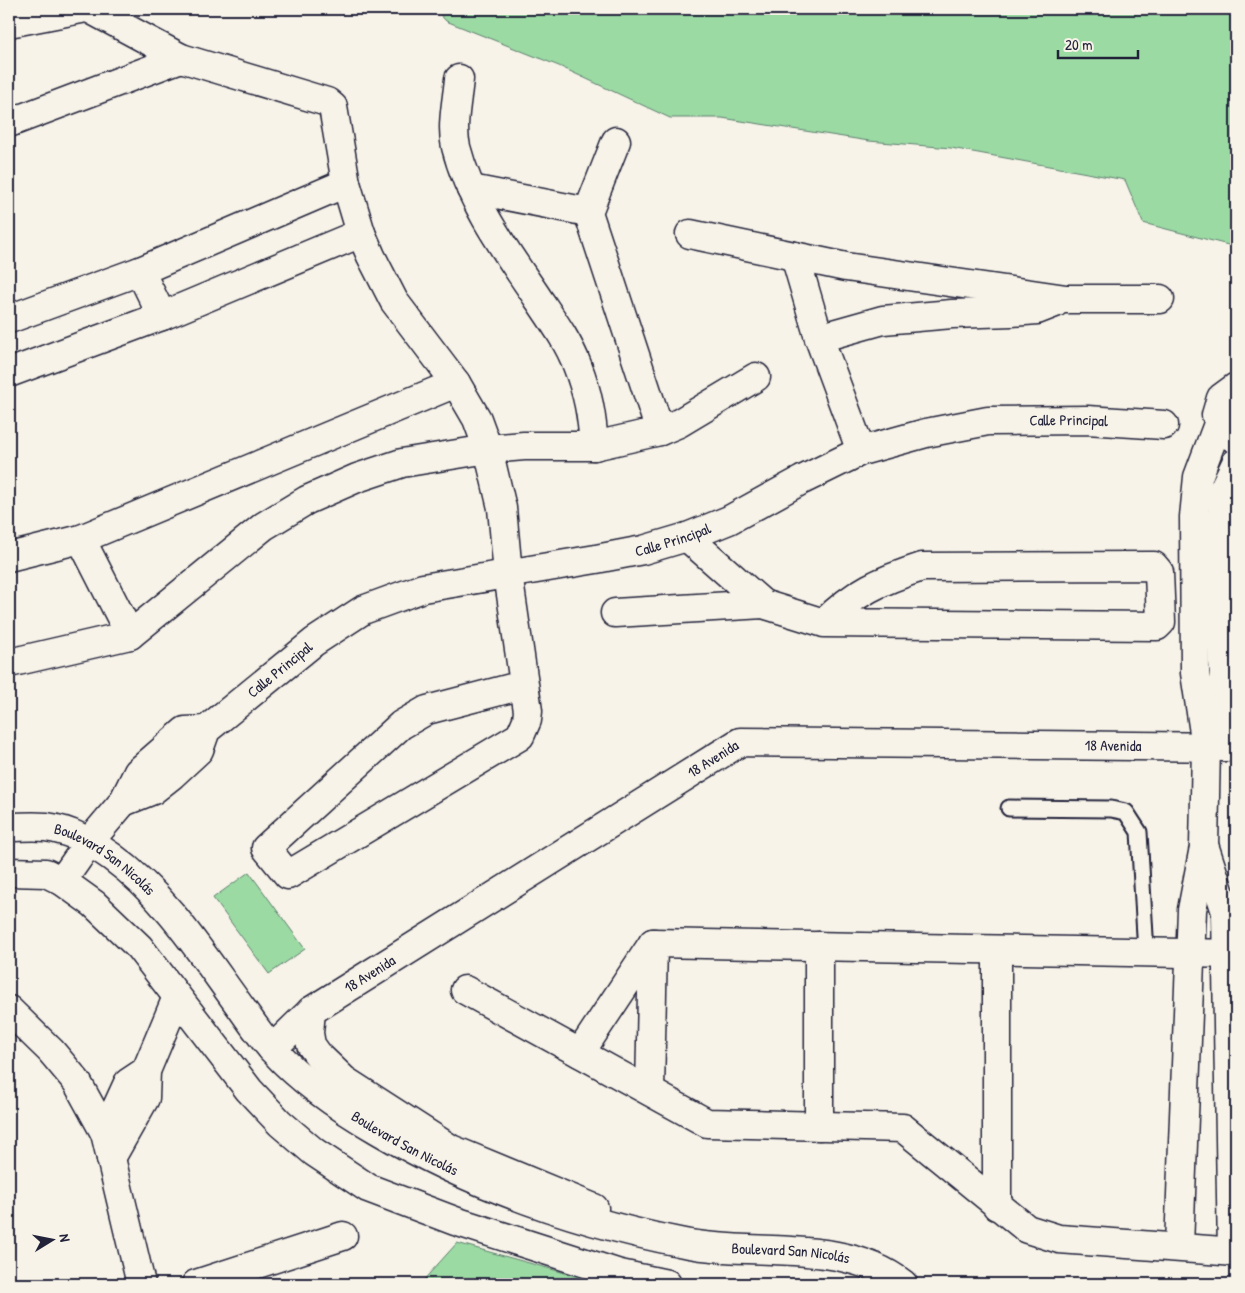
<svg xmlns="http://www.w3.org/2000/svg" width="1245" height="1293" font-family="'Patrick Hand',sans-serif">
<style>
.green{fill:#9bdaa3;stroke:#5e7e6f}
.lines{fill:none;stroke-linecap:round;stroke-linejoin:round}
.lane-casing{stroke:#22223b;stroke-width:19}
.street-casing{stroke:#22223b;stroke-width:31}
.secondary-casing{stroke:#22223b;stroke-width:31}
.lane{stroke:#f7f3e8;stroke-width:15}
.street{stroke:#f7f3e8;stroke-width:28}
.secondary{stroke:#f7f3e8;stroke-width:28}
.labels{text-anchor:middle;stroke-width:4;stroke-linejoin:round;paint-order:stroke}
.street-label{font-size:15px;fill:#22223b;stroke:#f7f3e8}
</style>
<rect width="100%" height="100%" fill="#f7f3e8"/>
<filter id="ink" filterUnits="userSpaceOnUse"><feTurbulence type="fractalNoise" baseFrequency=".02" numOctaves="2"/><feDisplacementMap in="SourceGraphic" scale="10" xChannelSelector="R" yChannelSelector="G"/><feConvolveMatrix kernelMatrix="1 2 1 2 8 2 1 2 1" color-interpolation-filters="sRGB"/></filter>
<g filter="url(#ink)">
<g class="green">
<path d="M435,9H1236V247L1143,223L1125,180L951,148L869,141L722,118H670L559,66L446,21Z"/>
<path d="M249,872L305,949L269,974L213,898Z"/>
<path d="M457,1243L605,1284H420Z"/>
</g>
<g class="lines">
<defs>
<path id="lane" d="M1009,808L1111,809L1126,812L1139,832L1146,953"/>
<g id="street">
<path d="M90,9L181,58L327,102L333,107L346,183L361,233L371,256L394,301L456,383L477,419L488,449L502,508L508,574L528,711L527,720L520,736L288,875L266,848L401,725L427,710L523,685"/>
<path d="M9,23L81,9"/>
<path d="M459,79C457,101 451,126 456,147C470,202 506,251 537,297C551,318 568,341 577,365C588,393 592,416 594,446"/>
<path d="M9,123L181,58"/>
<path d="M616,141L588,212L660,431"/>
<path d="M471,189L588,212"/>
<path d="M690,234L846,267L1066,299H1160"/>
<path d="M795,256L819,338L861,451"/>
<path d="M140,271L162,316"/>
<path d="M9,319L140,271L346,183"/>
<path d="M819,338L883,320L952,314L1012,312L1037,310L1055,303"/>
<path d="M9,373L162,316L361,233"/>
<path d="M1236,387L1221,398L1216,415L1223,432L1236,439"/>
<path d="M687,537L763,604"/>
<path d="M81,539L130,635"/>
<path d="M9,557L81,539L456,383"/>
<path d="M615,613L763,604L824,623L1157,626L1161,622L1159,572L1154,566L922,567C882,580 854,592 824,623"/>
<path d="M9,663L130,635L264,526L307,500L357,478L402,463L488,449L524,446H594L660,431L679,423L756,377"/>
<path d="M1224,747V675L1219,609L1221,525L1224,488L1236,463"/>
<path id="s1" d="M123,802L153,790L172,775L199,750L206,730L314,642L363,610L423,588L596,559L643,550L687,537L729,520L802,480L861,451L926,433L988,421L1087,420L1164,425"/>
<path d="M1205,848L1226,912L1232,1252"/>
<path d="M62,881L90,841L123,802L138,772L185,731L206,730"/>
<path d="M819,946V1126"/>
<path d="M465,990L707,1123L903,1128L1027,1229L1059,1239L1236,1252"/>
<path d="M9,1010L51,1051L77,1082L105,1133L141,1284"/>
<path id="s2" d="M272,1049L311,1011L740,742L1236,747"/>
<path d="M580,1053L653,943L1236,954"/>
<path d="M650,1091L653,943"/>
<path d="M105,1133L128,1083L146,1071"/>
<path d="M111,1158L145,1098L146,1071L177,997"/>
<path d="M997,1206V950"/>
<path d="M1179,1246L1192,910L1204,847L1206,746L1195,673L1194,517L1198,477L1218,424"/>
<path d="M196,1284L343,1236"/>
</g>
<g id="secondary">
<path id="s3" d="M9,827C21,827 34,826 46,827C71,830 92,843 112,857C167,897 202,955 242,1009C252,1023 262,1038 274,1051C303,1083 340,1108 378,1130C473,1186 576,1222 684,1243C755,1257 843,1237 903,1284"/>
<path d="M9,872L46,873L62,881L94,904L139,947L249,1090L280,1123L314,1152L368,1188L455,1221L620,1274L667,1284"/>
<path d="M311,1011L309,1033L311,1045L319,1056L344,1080L451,1149L594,1208"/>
</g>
</defs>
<use href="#lane" class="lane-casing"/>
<use href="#street" class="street-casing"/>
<use href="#secondary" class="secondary-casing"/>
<use href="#lane" class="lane"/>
<use href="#street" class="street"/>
<use href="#secondary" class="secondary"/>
</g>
</g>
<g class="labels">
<g class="street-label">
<text dy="5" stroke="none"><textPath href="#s1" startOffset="1051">Calle Principal</textPath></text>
<text dy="5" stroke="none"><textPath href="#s1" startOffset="631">Calle Principal</textPath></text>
<text dy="5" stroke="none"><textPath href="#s1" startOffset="210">Calle Principal</textPath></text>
<text dy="5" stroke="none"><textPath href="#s2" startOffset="934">18 Avenida</textPath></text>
<text dy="5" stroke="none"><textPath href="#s2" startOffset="529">18 Avenida</textPath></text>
<text dy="5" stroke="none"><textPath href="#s3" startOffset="105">Boulevard San Nicolás</textPath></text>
<text dy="5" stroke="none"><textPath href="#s2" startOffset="124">18 Avenida</textPath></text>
<text dy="5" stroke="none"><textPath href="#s3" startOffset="525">Boulevard San Nicolás</textPath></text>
<text dy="5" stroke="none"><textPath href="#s3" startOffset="930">Boulevard San Nicolás</textPath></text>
</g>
</g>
<rect width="1245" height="1293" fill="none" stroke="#f7f3e8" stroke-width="30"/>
<rect x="15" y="15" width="1215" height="1263" fill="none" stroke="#22223b" stroke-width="2" filter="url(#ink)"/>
<g transform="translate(52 1240) rotate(80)" stroke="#f7f3e8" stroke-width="4" paint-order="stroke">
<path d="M0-4L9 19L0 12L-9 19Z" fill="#22223b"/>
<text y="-8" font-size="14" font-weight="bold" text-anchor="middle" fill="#22223b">N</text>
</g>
<path d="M1058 50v8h80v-8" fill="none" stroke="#22223b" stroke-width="2.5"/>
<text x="1065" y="50" font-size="15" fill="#22223b" stroke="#f7f3e8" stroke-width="4" paint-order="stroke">20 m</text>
</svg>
